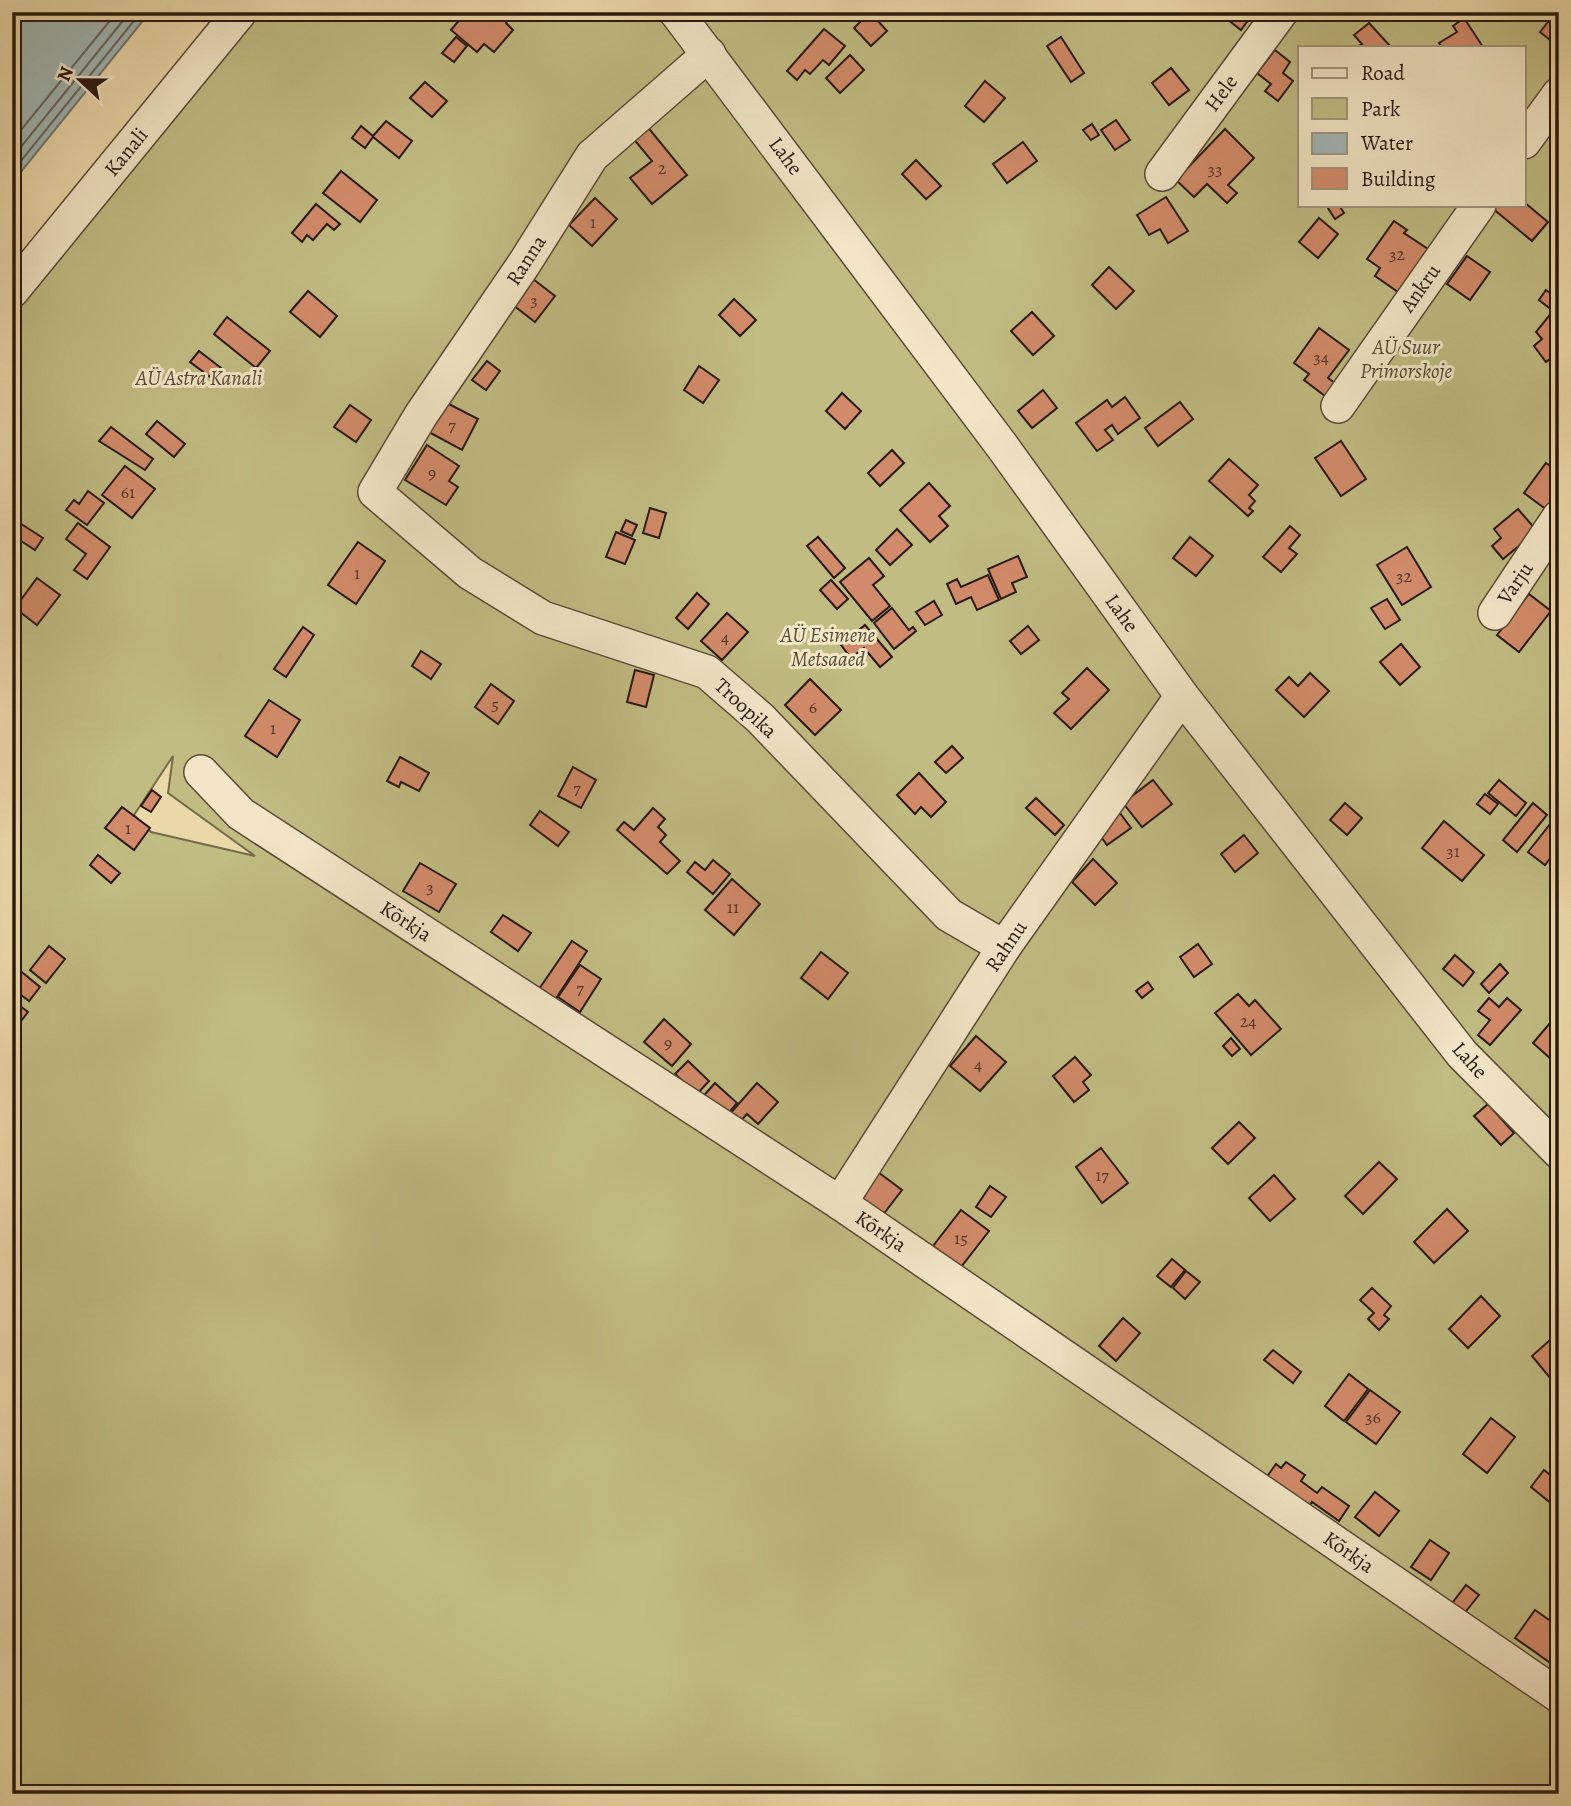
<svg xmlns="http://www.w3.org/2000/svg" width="1571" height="1806" font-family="Alegreya,serif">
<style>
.green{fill:#c0bc82;stroke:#746b4a;stroke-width:2;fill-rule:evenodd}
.water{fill:#9fb6b5;stroke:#6f7874;stroke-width:2}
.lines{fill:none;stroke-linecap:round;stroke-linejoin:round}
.shore{stroke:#646864;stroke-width:2}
.building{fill:#d28b6a;stroke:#281a12;stroke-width:2}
.minor-casing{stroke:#594a38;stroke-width:36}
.minor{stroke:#f2e6c7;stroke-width:33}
.labels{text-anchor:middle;stroke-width:6;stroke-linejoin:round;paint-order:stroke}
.number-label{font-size:18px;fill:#523628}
.street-label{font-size:21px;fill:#281a12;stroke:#f2e6c7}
.park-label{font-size:21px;font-style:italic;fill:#564b34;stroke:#f2e6c7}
</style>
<rect width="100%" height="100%" fill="#ebd8a9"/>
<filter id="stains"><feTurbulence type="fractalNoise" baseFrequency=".00286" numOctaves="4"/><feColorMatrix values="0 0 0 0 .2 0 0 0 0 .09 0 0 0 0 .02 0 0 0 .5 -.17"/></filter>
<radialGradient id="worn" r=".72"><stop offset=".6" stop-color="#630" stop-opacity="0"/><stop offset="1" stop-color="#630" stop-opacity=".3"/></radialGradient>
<path class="green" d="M257,12H1559V1794H12V312ZM1300,47H1524V205H1300ZM173,756L168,793L255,856L151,832L134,815Z"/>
<path class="water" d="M12,12H150L12,183Z"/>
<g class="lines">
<g class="shore">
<path d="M12,141L117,12"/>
<path d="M12,158L130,12"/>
<path d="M12,172L141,12"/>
</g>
</g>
<g class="building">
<path d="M466,12H513L506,23L513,30L494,52L484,44L477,52L451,30Z"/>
<path d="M870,12L887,31L871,46L854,28Z"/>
<path d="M1218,12H1254L1241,30Z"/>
<path d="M1556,12H1559V47L1540,32Z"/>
<path d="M1464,18L1483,47H1442L1439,43L1457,32L1453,26Z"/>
<path d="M1369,23L1391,47H1357L1362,44L1354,35Z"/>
<path d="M824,29L845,46L829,65L823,60L810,74L805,70L797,80L787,71Z"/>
<path d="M456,37L467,46L454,62L442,53Z"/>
<path d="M1061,37L1084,73L1071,82L1047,46Z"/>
<path d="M1275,50L1290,62L1283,73L1293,81L1278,101L1265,91L1271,84L1257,73Z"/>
<path d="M850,55L864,70L840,93L826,78Z"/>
<path d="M1171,68L1189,90L1169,105L1152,83Z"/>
<path d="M985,81L1005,98L984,122L965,106Z"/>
<path d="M425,82L447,101L432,117L410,98Z"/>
<path d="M1116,120L1130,140L1115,150L1101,130Z"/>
<path d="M386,121L412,141L399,158L373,137L365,148L352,138L361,126L373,136Z"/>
<path d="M1092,124L1099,135L1091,140L1083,130Z"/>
<path d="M646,125L687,175L652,204L630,178L652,161L632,137Z"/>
<path d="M1225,129L1254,158L1228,185L1237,193L1227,203L1207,184L1194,197L1176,180Z"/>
<path d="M1023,142L1037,161L1007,183L993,164Z"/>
<path d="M916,160L941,186L926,199L902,174Z"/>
<path d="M341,171L377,200L360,222L323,193Z"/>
<path d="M1166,197L1188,231L1168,243L1160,229L1149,235L1137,215Z"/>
<path d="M595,198L617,219L592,246L569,225Z"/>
<path d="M1524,202L1548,222L1532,241L1492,208L1495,205H1524Z"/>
<path d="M316,204L340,224L334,230L327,224L313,240L307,235L302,242L292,233Z"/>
<path d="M1326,205H1339L1344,213L1335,219Z"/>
<path d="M1319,218L1338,234L1318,258L1299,242Z"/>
<path d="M1394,221L1407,230L1404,233L1428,249L1398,292L1375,276L1380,268L1367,259Z"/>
<path d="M1467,256L1490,272L1470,300L1447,284Z"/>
<path d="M1109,267L1134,291L1116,309L1092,285Z"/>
<path d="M533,279L555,296L535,322L513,305Z"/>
<path d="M1546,290L1559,299V361L1555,355L1546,362L1534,346L1542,339L1536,332L1553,311L1539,300Z"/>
<path d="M308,291L337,316L320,337L290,312Z"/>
<path d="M734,299L756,320L740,336L719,315Z"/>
<path d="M1032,312L1054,336L1033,355L1011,331Z"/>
<path d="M227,317L270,351L256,368L214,334Z"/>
<path d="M1319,328L1349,350L1328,378L1335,383L1325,396L1304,380L1309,374L1294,363Z"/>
<path d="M199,351L221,368L213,379L190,362Z"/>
<path d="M487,361L500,371L486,390L472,380Z"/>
<path d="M699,366L719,380L703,403L684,390Z"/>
<path d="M1043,390L1057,408L1032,428L1018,411Z"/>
<path d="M842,393L861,411L845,429L826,411Z"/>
<path d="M1125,397L1140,418L1118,434L1112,425L1105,430L1113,440L1097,451L1076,423L1107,400L1112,407Z"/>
<path d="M441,400L478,419L462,450L425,430Z"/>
<path d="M1180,402L1193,419L1158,446L1145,428Z"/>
<path d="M350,405L371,420L356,442L334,427Z"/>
<path d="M157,421L185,444L174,457L146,434Z"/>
<path d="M111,427L153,459L145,470L99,441Z"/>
<path d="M1341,441L1366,479L1341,496L1315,458Z"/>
<path d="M427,445L459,466L449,481L458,487L446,505L405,480Z"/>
<path d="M892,450L904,463L880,486L868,473Z"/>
<path d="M1229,459L1258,485L1249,495L1255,501L1249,508L1253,511L1248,516L1209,481Z"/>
<path d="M1546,463L1559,472V502L1551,513L1524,493Z"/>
<path d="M125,466L155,489L132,518L102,495Z"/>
<path d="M929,483L950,506L939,516L948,526L930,542L900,510Z"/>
<path d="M88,491L104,503L87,525L66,510L74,500L79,504Z"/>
<path d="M650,508L666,513L659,538L643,533Z"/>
<path d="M1518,509L1537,531L1503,559L1492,546L1501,538L1494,529Z"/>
<path d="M12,518L43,538L35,550L12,535Z"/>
<path d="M626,520L637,525L632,536L621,531Z"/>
<path d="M78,523L110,547L87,579L74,570L86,554L66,539Z"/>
<path d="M1290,526L1300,535L1289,548L1297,554L1281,572L1263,557Z"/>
<path d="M897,529L912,545L890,565L876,550Z"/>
<path d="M616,532L635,540L625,564L606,557Z"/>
<path d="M818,537L845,568L834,578L807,546Z"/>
<path d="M1190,537L1213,556L1196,576L1173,558Z"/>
<path d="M358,542L385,561L356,604L328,585Z"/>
<path d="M1407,547L1431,587L1402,605L1377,565Z"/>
<path d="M1018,556L1027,577L1012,583L1016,592L1001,599L988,569Z"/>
<path d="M869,558L884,576L873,585L890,606L872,621L840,582Z"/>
<path d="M988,575L999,600L977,610L971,597L956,604L947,584L957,579L961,587Z"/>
<path d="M37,578L60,595L37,625L15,608Z"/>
<path d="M831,580L848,599L837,609L820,590Z"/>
<path d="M697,593L709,604L688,629L676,618Z"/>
<path d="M1529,594L1551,611L1519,652L1497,635Z"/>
<path d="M1387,599L1400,620L1385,629L1371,608Z"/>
<path d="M934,601L942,615L925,625L916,612Z"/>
<path d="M892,608L909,630L913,627L916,631L894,649L874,623Z"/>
<path d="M727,613L748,632L722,660L701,641Z"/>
<path d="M865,625L892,657L880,667L864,648L851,658L841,645Z"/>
<path d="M1028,626L1039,640L1021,654L1010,641Z"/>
<path d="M303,627L314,635L286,677L274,669Z"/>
<path d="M1401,644L1420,667L1400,685L1380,662Z"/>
<path d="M421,651L441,664L431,679L412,666Z"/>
<path d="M1087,668L1109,690L1071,729L1054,713L1069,699L1062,693Z"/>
<path d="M635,670L654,675L646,707L627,702Z"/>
<path d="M1310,673L1329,691L1304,717L1276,690L1289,677L1298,686Z"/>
<path d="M810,679L841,710L815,735L785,705Z"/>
<path d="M491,684L514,701L498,724L475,707Z"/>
<path d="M269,700L300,720L277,757L245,736Z"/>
<path d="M952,746L963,758L946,773L935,762Z"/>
<path d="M400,757L429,773L419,791L401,782L399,787L387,781Z"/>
<path d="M573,767L596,780L581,808L558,796Z"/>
<path d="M919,773L946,802L931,817L921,807L915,814L897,795Z"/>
<path d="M1153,780L1172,804L1142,827L1123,803Z"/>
<path d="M1499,780L1526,803L1516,816L1488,793Z"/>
<path d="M152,790L161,797L151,812L141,806Z"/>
<path d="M1485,794L1498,804L1490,814L1477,804Z"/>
<path d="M1036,798L1064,825L1055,835L1026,808Z"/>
<path d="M1345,803L1362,818L1347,835L1330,820Z"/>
<path d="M1533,803L1547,815L1517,852L1503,840Z"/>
<path d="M122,807L150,828L134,850L105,828Z"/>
<path d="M653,808L665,819L658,827L666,835L660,842L680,861L667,874L617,830L624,822L634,830Z"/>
<path d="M540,811L569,832L558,846L530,825Z"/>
<path d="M1120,813L1131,828L1107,845L1097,831Z"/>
<path d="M1444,821L1484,855L1462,881L1422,848Z"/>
<path d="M1551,823L1559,830V847L1545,865L1528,852Z"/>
<path d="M1244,835L1258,853L1235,872L1221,854Z"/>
<path d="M98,855L120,873L111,883L90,865Z"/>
<path d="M1093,859L1117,883L1095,905L1072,882Z"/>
<path d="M713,860L730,874L713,894L687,872L695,862L705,870Z"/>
<path d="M420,863L456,884L439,912L403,891Z"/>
<path d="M732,879L760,904L734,935L705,910Z"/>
<path d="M503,915L531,933L518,951L491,932Z"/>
<path d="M572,941L587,951L553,1003L537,992Z"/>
<path d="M1198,944L1212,964L1194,977L1180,957Z"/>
<path d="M49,946L65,959L46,983L30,970Z"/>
<path d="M821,952L848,973L828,999L801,978Z"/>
<path d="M1455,955L1474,972L1463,986L1443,969Z"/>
<path d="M1500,964L1508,973L1489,993L1481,984Z"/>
<path d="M580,965L601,979L580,1012L558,997Z"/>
<path d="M18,969L40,987L29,1001L12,988V976Z"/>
<path d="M1148,982L1153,989L1142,998L1136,991Z"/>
<path d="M1238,994L1249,1006L1255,1000L1281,1029L1251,1055L1215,1013Z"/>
<path d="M1489,998L1499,1007L1507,998L1521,1010L1490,1045L1478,1035L1490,1020L1478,1011Z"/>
<path d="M12,1000L28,1012L15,1029L12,1027Z"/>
<path d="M664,1019L691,1044L672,1066L644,1042Z"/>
<path d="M1551,1022L1559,1029V1052L1552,1060L1533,1043Z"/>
<path d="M976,1036L1006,1062L980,1091L950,1066Z"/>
<path d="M1231,1038L1240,1049L1232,1056L1223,1046Z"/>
<path d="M1075,1057L1091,1075L1083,1082L1089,1090L1074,1102L1053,1076Z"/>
<path d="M688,1061L709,1081L697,1094L675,1074Z"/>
<path d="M715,1083L737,1103L727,1115L699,1101Z"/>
<path d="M757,1083L778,1102L758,1124L747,1114L738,1124L728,1116Z"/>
<path d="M1488,1104L1514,1133L1501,1145L1474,1116Z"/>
<path d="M1239,1122L1255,1138L1228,1164L1212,1148Z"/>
<path d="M1101,1148L1128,1183L1102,1203L1076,1167Z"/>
<path d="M1379,1162L1397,1179L1363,1214L1345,1196Z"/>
<path d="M878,1172L902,1190L882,1216L859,1197Z"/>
<path d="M1274,1175L1295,1199L1270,1221L1249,1198Z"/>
<path d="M990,1186L1006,1197L991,1217L976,1207Z"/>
<path d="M1447,1209L1468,1231L1434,1263L1414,1242Z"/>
<path d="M961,1210L989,1231L961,1267L933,1246Z"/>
<path d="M1172,1259L1185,1270L1171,1287L1157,1276Z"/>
<path d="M1186,1271L1200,1282L1185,1299L1173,1288Z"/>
<path d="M1372,1288L1391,1306L1384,1315L1389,1319L1379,1330L1368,1319L1374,1313L1360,1300Z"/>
<path d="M1481,1296L1500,1316L1468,1348L1449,1329Z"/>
<path d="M1123,1318L1140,1333L1116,1361L1099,1346Z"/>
<path d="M1559,1332V1372L1551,1379L1532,1356Z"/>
<path d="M1273,1350L1301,1372L1293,1383L1264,1360Z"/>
<path d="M1349,1374L1368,1389L1344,1421L1325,1406Z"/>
<path d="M1370,1390L1400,1412L1376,1444L1346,1422Z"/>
<path d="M1491,1418L1515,1437L1487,1473L1463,1454Z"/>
<path d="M1286,1462L1305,1475L1301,1481L1317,1493L1322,1487L1349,1506L1339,1521L1312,1502L1307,1510L1266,1478L1276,1464L1281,1468Z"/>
<path d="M1544,1470L1559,1482V1496L1552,1504L1531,1487Z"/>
<path d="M1375,1492L1399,1511L1379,1536L1355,1517Z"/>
<path d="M1430,1540L1449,1553L1431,1580L1411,1567Z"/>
<path d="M1466,1585L1479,1595L1463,1615L1450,1606Z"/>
<path d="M1535,1610L1559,1627V1669L1515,1638Z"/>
</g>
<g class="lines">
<defs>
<g id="minor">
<path d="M676,12L1002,446L1182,696L1462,1054L1559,1152"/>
<path d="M709,54L592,156L524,264L421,415L375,492L470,573L543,618L707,672L760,718L949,915L1004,947"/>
<path d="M1524,142L1559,94"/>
<path d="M1162,174L1281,12"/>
<path d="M12,291L240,12"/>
<path d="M1338,406L1479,205"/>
<path d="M1495,613L1559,517"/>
<path d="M201,772L241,814L840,1203L1559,1696"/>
<path d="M840,1203L1004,947L1182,696"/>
</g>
</defs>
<use href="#minor" class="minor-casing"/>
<use href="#minor" class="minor"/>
</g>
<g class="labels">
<g class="number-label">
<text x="662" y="174">2</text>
<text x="1215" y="175">33</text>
<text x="593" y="228">1</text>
<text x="1397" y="260">32</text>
<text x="534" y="306">3</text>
<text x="1321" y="363">34</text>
<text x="452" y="431">7</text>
<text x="432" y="479">9</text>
<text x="128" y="498">61</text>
<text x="357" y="579">1</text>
<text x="1404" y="582">32</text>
<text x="725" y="643">4</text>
<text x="495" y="710">5</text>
<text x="813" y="713">6</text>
<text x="273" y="734">1</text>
<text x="577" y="794">7</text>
<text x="128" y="834">1</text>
<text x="1453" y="857">31</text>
<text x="430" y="893">3</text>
<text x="733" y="913">11</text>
<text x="580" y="994">7</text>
<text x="1248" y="1027">24</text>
<text x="668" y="1049">9</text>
<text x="978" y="1070">4</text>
<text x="1102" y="1181">17</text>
<text x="961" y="1244">15</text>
<text x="1373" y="1423">36</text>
</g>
<g class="street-label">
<text transform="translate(1221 93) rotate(-54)" y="7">Hele</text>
<text transform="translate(126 152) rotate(-51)" y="7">Kanali</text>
<text transform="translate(786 156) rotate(53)" y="7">Lahe</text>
<text transform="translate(526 260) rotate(-57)" y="7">Ranna</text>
<text transform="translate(1420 288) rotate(-55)" y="7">Ankru</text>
<text transform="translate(1515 583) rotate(-56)" y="7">Varju</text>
<text transform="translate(1122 613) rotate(54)" y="7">Lahe</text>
<text transform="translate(746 708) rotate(43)" y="7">Troopika</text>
<text transform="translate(406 921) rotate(33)" y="7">Kõrkja</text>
<text transform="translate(1006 946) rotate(-56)" y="7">Rahnu</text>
<text transform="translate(1470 1060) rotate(48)" y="7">Lahe</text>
<text transform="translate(881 1231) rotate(34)" y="7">Kõrkja</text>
<text transform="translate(1349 1552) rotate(35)" y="7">Kõrkja</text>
</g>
<g class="park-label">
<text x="1406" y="354">AÜ Suur<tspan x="1406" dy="24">Primorskoje</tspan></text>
<text x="199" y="385">AÜ Astra Kanali</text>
<text x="828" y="642">AÜ Esimene<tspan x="828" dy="24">Metsaaed</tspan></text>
</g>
</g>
<rect width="1571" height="1806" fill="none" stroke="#ebd8a9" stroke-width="42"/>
<rect x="14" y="14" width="1543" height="1778" fill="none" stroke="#281a12" stroke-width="3.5"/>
<rect x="21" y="21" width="1529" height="1764" fill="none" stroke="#281a12" stroke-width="2"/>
<rect x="1298" y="46" width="228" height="161" fill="#f2e6c7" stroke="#a1947f" stroke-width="2"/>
<rect x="1312" y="68" width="35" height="10" fill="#f2e6c7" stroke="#a1947f" stroke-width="2"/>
<text x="1361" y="80" font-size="21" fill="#281a12">Road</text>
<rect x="1312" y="98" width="35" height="21" fill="#c0bc82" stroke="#a1947f" stroke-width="2"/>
<text x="1361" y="116" font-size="21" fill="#281a12">Park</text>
<rect x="1312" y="133" width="35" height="21" fill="#9fb6b5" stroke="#a1947f" stroke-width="2"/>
<text x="1361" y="150" font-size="21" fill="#281a12">Water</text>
<rect x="1312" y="168" width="35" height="21" fill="#d28b6a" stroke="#a1947f" stroke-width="2"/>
<text x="1361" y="186" font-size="21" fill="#281a12">Building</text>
<g transform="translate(80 80) rotate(292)" stroke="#f2e6c7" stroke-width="5" paint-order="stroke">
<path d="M0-5L12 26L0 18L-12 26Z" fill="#281a12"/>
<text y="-10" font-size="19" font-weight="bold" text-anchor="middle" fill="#281a12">N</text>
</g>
<rect width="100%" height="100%" filter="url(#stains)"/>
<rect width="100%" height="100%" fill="url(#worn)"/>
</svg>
